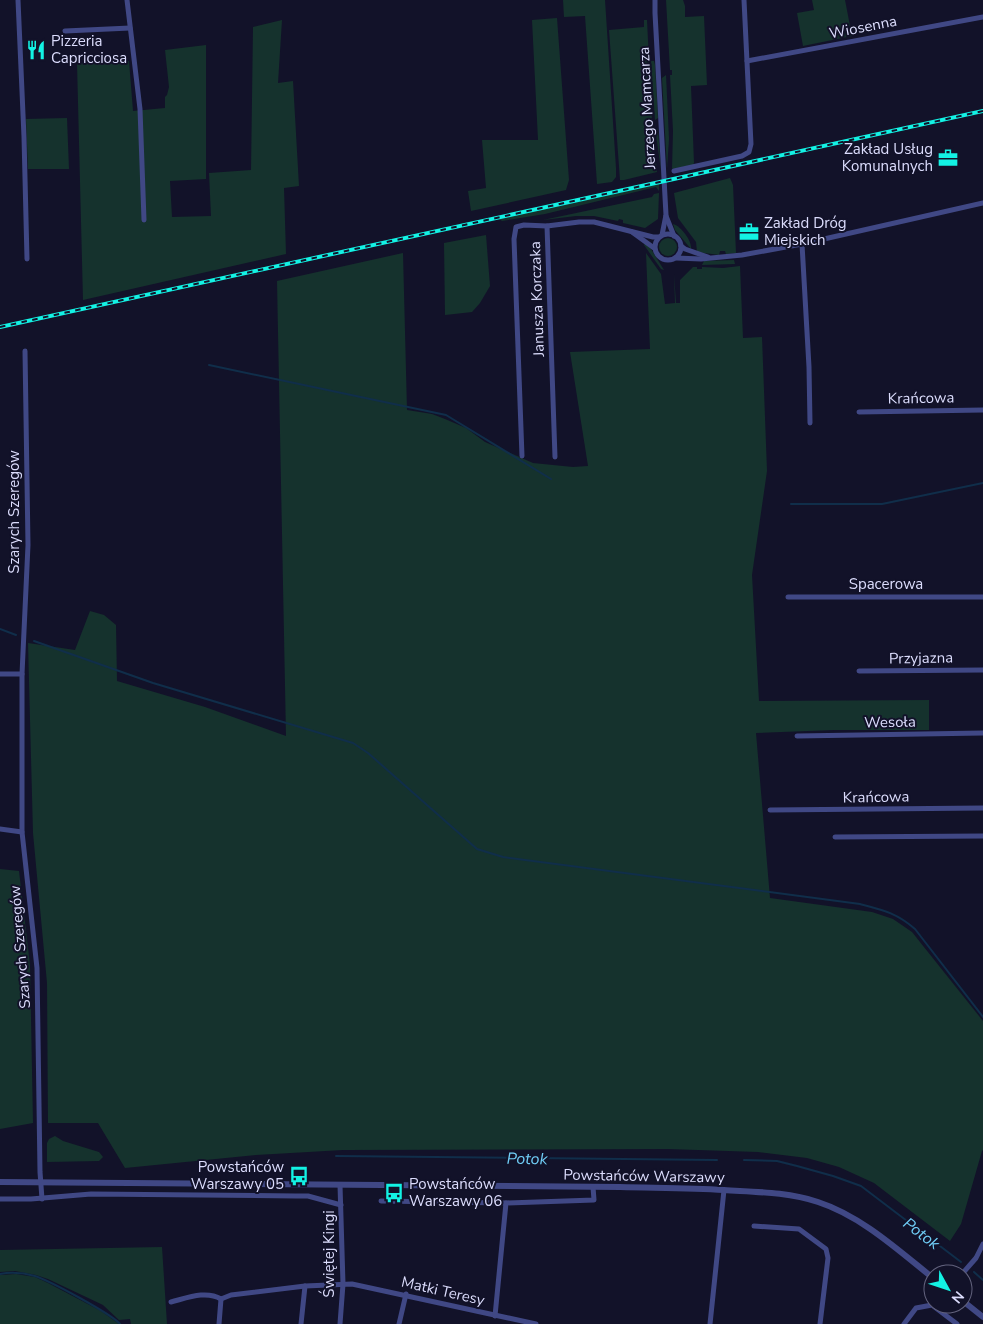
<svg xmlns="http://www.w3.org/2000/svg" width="983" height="1324" font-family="'Nunito Sans',sans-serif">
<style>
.green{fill:#15322d}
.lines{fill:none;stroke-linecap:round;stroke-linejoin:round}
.stream{stroke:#102e4a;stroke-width:2}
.minor{stroke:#404885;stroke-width:5}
.tertiary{stroke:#404885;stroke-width:6}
.rail-casing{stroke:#13f2e4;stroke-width:4}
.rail{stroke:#121229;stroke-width:2;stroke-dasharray:5.5;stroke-linecap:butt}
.labels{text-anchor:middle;stroke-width:4;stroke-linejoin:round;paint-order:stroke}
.street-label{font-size:15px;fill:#dcddfd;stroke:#121229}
.poi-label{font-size:15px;fill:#dcddfd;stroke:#121229;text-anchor:start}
.water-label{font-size:16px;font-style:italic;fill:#70cef7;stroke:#121229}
</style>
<rect width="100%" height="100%" fill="#121229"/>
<g class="green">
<path d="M563,0H605L616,168V177L612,182L597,184L585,16L564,17Z"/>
<path d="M666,0H683L685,6V17L704,16L707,85L691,86L694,163L693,165L672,169L673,131L670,75H672V70H670Z"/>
<path d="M812,0H845L852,36L803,46L797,13L814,10Z"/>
<path d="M557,18L569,180L566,190L471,211L468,191L486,188L482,140H538L532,20Z"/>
<path d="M282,20L278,83L293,81L299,186L284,188L286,254L83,300L77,63L129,61L133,111L165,108V97L167,95L169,87L165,50L206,45V179L170,181L172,217L211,216L209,173L251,170L253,27Z"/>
<path d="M644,20H647L652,122L657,172L624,180H620L609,30L644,27Z"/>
<path d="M651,61H654L655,65L658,118L655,120Z"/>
<path d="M666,75L669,139L667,169L662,78Z"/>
<path d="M67,118L69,169H28L26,119Z"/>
<path d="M655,127L658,129L661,171Z"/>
<path d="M730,178L733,185L736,253L726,254L725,251H720L719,255L697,252L696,242L678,218L674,193Z"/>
<path d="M659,184V191L656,187L545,214L502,221L499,219Z"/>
<path d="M659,193L658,219L645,228L623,223V220L619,219L618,221L594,216H576L543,220L652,197L654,194Z"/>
<path d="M673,224C681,226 692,241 691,249L675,230Z"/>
<path d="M486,235L490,286L480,303L472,312L445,315L444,243Z"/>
<circle cx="668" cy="247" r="9"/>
<path d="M645,243L651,249L664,270L661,269L644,245Z"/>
<path d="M403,253L407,410L432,414L445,419L466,428L485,442L533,463L573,467L588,466L570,352L650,349L646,253L661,274L665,304L675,303L674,274L676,303H680V280L693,267H697V269H702V267L723,268L740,266L743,338L762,337L767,471L752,575L759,701L929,700V730H834L756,733L770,898L872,912L893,919L912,932L983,1021V1150L982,1151L961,1224L950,1241L874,1183L839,1167L807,1158L758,1152L668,1149L343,1150L256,1155L125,1168L98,1123H48L47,983L33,833L28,643L75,650L90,611L104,615L116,625L117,681L205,707L286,736L277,281Z"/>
<path d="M734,260L735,264L702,265L704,261Z"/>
<path d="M0,869L19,871L30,965L33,1123L0,1129Z"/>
<path d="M55,1136L63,1141L99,1152L103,1157L99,1161L47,1162V1143L49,1139Z"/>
<path d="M162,1247L167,1324H131L130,1319L119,1320L103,1305L48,1279L36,1275L15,1271L0,1272V1250Z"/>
<path d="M16,1274L35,1277L48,1283L101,1311L119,1324H0V1275Z"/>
</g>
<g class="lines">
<g class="stream">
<path d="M209,365L446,415L551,479"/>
<path d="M791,504H882L983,483"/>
<path d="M0,629L16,635"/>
<path d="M34,641L153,683L353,743L368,753L477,849L503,857L860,904C883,910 897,913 915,929L983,1017"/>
<path d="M336,1156L717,1160"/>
<path d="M744,1160L777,1161L797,1166L833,1176L861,1186L961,1262"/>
<path d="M974,1272L983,1280"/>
<path d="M0,1274C11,1272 24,1273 35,1276C50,1281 110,1313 120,1324"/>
</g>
<g class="minor">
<path d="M18,0L24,137L27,259"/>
<path d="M127,0L140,109L144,220"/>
<path d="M655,0V13L666,215L662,235"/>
<path d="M65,31L130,28"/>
<path d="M747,61L983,17"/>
<path d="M674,171L742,156L749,152L751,144L744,0"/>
<path d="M666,216L674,236"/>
<path d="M547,226L555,457"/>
<path d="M632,232L654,248"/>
<circle cx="668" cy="247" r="13"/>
<path d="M802,244L809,367L810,423"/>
<path d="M681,246L685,249L708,257"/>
<path d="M676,258L701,259L742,255L802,244L983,203"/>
<path d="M25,351L28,545L22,674V832L37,968L40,1172L42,1199"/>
<path d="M859,412L983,410"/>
<path d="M522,456L514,239L516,227L524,225L547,226L579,222H594L653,237H659"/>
<path d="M788,597H983"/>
<path d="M859,671L983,670"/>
<path d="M0,674H22"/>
<path d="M797,736L983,733"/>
<path d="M770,810L983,808"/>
<path d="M0,829L22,832"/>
<path d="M835,837L983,836"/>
<path d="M0,1199H31L91,1194L296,1196H308L341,1205"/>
<path d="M381,1201L506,1203L594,1200L593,1187"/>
<path d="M754,1226L799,1229L826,1249L828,1258L820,1324"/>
<path d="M962,1274L976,1258L983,1244"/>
<path d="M171,1302C187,1298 206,1290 221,1299L231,1295L305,1286L352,1284L536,1324"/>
<path d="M495,1316L506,1203"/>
<path d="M219,1324L221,1299"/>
<path d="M301,1324L305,1286"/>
<path d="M340,1324L343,1284L340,1185"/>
<path d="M399,1324L406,1294"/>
<path d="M710,1324L724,1190"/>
<path d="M904,1324L916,1308L932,1305L957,1324"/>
</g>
<g class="tertiary">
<path d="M0,1182L620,1187C655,1188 689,1188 724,1190C756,1192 788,1192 818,1202C861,1216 898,1250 933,1278"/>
<path d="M963,1301L983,1317"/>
</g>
<defs>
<path id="rail" d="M0,327L983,111"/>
</defs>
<use href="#rail" class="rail-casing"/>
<use href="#rail" class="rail"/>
</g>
<defs>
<symbol id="restaurant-bare" viewBox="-9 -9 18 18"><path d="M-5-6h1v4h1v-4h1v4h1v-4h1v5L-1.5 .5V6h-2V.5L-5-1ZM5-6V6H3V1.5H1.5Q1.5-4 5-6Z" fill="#13f2e4" stroke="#121229" stroke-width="2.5" paint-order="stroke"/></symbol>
<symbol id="office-bare" viewBox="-9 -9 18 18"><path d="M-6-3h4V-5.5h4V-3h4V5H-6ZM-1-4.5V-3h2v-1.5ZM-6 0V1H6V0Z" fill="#13f2e4" stroke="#121229" stroke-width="2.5" paint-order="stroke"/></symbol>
<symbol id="bus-bare" viewBox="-9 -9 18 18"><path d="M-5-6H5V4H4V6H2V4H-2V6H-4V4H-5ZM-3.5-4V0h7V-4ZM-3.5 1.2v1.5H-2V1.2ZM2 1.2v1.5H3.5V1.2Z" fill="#13f2e4" stroke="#121229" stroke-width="2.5" paint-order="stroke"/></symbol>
</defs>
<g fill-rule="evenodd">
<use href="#restaurant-bare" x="22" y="36" width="28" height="28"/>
<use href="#office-bare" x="934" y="144" width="28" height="28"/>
<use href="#office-bare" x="735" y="218" width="28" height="28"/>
<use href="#bus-bare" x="285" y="1162" width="28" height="28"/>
<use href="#bus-bare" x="380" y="1179" width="28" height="28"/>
</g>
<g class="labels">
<g class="street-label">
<text transform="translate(863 27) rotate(-11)" y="5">Wiosenna</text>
<text transform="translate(647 108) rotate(-93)" y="5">Jerzego Mamcarza</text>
<text transform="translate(537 299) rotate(-92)" y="5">Janusza Korczaka</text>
<text transform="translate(921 398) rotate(-1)" y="5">Krańcowa</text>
<text transform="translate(14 512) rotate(-90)" y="5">Szarych Szeregów</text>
<text x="886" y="589">Spacerowa</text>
<text transform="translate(921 658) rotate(-1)" y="5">Przyjazna</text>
<text transform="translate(890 722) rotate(-1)" y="5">Wesoła</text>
<text transform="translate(876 797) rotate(-1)" y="5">Krańcowa</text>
<text transform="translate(20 947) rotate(-95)" y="5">Szarych Szeregów</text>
<text transform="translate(644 1176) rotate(1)" y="5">Powstańców Warszawy</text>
<text transform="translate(329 1254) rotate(-90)" y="5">Świętej Kingi</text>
<text transform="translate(443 1291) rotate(13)" y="5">Matki Teresy</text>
</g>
<g class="poi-label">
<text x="51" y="46">Pizzeria<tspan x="51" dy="17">Capricciosa</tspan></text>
<text x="933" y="154" text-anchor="end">Zakład Usług<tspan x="933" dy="17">Komunalnych</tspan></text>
<text x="764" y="228">Zakład Dróg<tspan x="764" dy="17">Miejskich</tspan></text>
<text x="284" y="1172" text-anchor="end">Powstańców<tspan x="284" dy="17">Warszawy 05</tspan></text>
<text x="409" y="1189">Powstańców<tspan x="409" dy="17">Warszawy 06</tspan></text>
</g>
<g class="water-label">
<text transform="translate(527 1158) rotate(1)" y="6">Potok</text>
<text transform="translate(922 1233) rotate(37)" y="6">Potok</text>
</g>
</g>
<g transform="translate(948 1289) rotate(130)"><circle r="24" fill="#121229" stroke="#63637e"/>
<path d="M0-4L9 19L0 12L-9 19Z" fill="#13f2e4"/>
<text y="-8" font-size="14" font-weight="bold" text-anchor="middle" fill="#dcddfd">N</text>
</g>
</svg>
